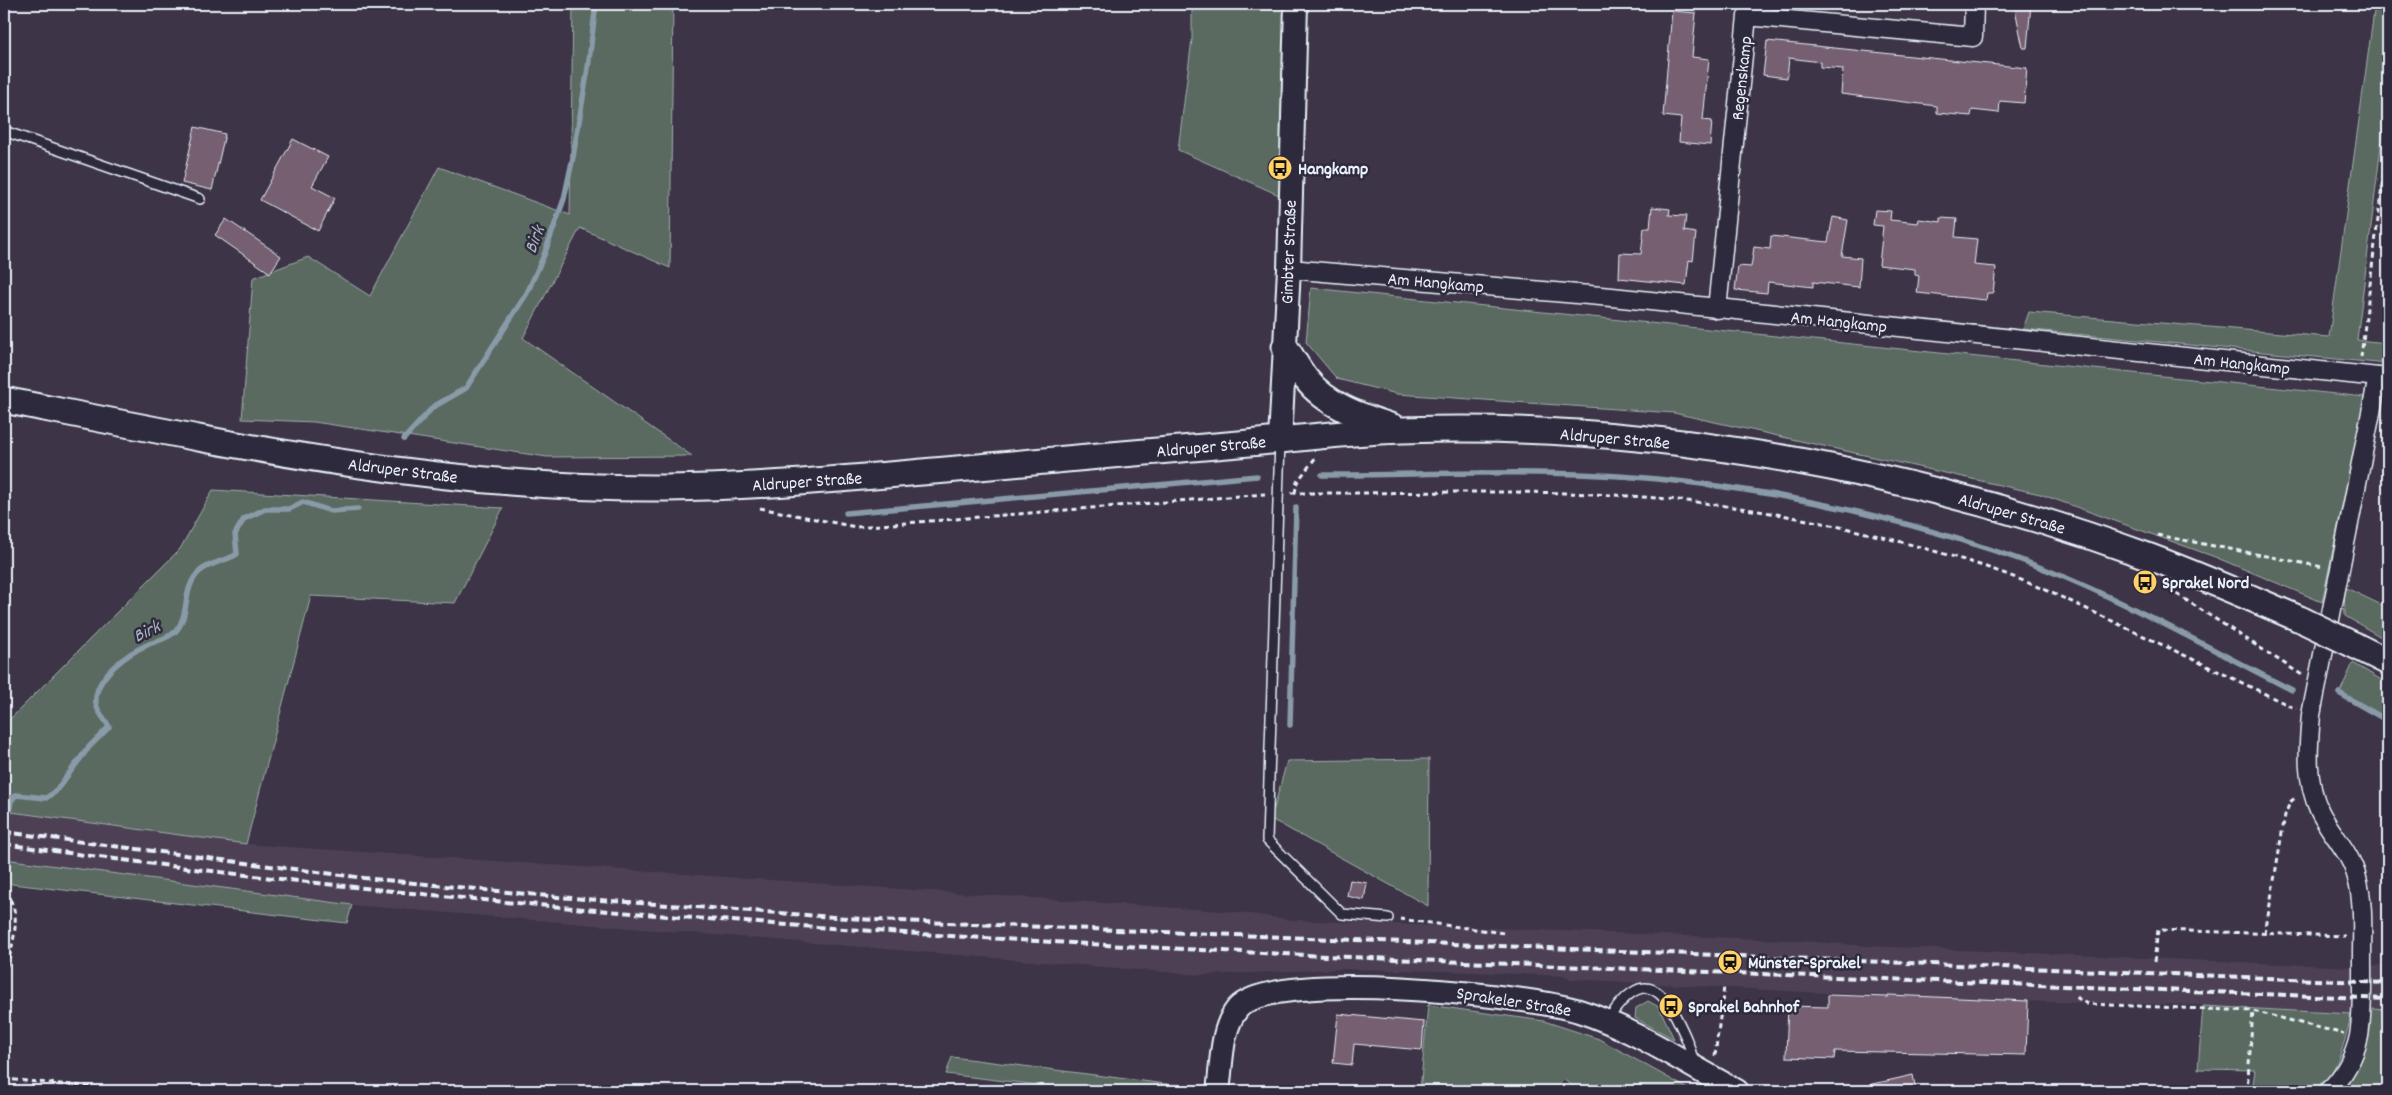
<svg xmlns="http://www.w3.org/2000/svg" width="2392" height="1095" font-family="Dekko,sans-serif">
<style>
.built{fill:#4e4154}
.green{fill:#5a6a61;stroke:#a1aeac}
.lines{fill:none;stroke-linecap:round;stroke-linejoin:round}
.stream{stroke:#899ba8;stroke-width:5.5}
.building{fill:#755e71;stroke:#e8f1f8}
.service-casing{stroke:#e8f1f8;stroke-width:12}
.minor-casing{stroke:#e8f1f8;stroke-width:21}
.tertiary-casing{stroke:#e8f1f8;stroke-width:26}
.secondary-casing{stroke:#e8f1f8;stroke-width:29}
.path{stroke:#e8f1f8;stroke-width:3;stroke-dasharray:5 4;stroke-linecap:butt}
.service{stroke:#2f2a3d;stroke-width:9}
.minor{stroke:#2f2a3d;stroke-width:18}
.tertiary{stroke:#2f2a3d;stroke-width:22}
.secondary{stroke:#2f2a3d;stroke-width:25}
.rail{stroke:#e8f1f8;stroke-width:4;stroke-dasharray:8 4;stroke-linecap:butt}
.secondary-bridge-casing{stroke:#e8f1f8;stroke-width:29;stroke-linecap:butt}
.secondary-bridge{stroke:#2f2a3d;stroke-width:25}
.labels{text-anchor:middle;stroke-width:5;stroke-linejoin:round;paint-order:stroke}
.street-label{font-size:18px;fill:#e8f1f8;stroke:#2f2a3d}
.poi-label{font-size:18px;font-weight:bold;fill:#e8f1f8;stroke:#2f2a3d;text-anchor:start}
.water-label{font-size:19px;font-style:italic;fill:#a8b7c3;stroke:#2f2a3d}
</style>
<rect width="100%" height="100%" fill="#3d3447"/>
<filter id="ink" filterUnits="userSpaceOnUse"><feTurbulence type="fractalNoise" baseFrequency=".02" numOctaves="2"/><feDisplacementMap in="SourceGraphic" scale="10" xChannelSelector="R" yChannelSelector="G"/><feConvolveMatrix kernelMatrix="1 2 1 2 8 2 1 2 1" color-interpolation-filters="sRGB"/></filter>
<g filter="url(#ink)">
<g class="built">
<path d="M4,811L246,844L1235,912L1292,920L1787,940L1869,946L2353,967L2351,1014L2195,1005L2049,1002L1804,992L1571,979L1566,976L1446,971L1341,969L1201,975L352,905L4,859Z"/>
<path d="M2388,964V1010L2370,1009V967Z"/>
</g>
<g class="green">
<path d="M573,4H673L670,268L580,228L523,338L692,456L547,457L314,422L242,419L253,278L308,257L370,296L439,167L570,215Z"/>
<path d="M1192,4H1284L1281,196L1178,150L1192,39Z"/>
<path d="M2375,4H2388V89L2357,340L2388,343V364L2023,329L2029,312L2329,337Z"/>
<path d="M1311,288L2365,397L2322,602L2215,557L2040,494L1674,413L1397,394L1337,379L1306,342Z"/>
<path d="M213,490L503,508L455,603L311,596L246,844L4,811V725L180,549Z"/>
<path d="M2344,587L2388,608V641L2345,616Z"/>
<path d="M2353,663L2388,684V723L2340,692Z"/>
<path d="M1429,759L1428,906L1271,819L1287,761Z"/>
<path d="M4,859L352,905L347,923L12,884L4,880Z"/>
<path d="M1648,1001L1659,1007L1674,1039L1635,1018L1636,1008Z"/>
<path d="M1428,1005L1544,1021L1599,1039L1692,1091H1580L1564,1080L1552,1091H1420Z"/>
<path d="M2203,1006L2351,1014C2347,1035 2336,1084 2311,1091C2299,1095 2267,1091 2252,1091L2255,1070L2198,1069Z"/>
<path d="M2370,1009L2388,1010V1082L2378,1091H2343C2362,1068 2367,1039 2370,1009Z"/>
<path d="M952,1057L1190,1087V1091H1089L946,1074Z"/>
</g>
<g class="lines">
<g class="stream">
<path d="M404,439L433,407L466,388L527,293L544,255L564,199L573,157L588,68L596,4"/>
<path d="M1322,475C1432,475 1547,468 1657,479C1772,490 1889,515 1998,552C2101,586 2196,642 2292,690"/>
<path d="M846,513L1257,476"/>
<path d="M2339,693L2388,721"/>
<path d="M1290,725L1296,507"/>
<path d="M9,814L11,801L16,795L46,798L55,792L89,747L109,727C105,718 98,713 96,704C93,677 128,653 149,644C157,641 169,638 176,631C190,615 182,588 199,572C210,562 225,562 237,554L235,534L244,519L265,509H289L303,502L331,511L358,509"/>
</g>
</g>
<g class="building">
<path d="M2014,4H2031L2027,48H2023Z"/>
<path d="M1672,11L1696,13L1692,57L1709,59L1703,120L1712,121L1710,145L1679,142L1681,118L1663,116Z"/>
<path d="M1767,41L2027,68L2024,103L2000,101L1999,113L1972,110L1971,116L1937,113V106L1841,94L1843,69L1820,67V62L1789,58L1787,78L1763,75Z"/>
<path d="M195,127L225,134L212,190L182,183Z"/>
<path d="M293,139L328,157L312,186L335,198L318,231L260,200Z"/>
<path d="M1652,207L1670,209L1669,215L1686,216L1684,231L1696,233L1693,261L1689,260L1686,285L1619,278L1620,253L1641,254L1644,228H1650Z"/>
<path d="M1875,210L1891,211L1890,220L1918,223L1919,219L1941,222V218L1957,219L1955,237L1977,239L1974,265L1996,267L1993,293H1987L1986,300L1917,293L1919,276L1915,275V269L1879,265L1883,226L1873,225Z"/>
<path d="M1833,217L1848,220L1842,256L1861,258L1859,287L1813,282V287L1768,282L1767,293L1735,290L1738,266L1751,267L1754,247L1770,249L1771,236L1828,242Z"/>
<path d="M226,219L281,256L270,273L215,235Z"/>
<path d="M1350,880L1367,883L1364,900L1347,896Z"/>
<path d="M1828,995L1888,997V995L2028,1001L2026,1055L1835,1051L1834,1059L1786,1057L1788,1006L1828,1007Z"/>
<path d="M1338,1014L1424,1022L1422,1050L1354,1044L1352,1065L1333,1063Z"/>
<path d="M1913,1075L1916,1091H1869V1085Z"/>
</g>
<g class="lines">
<defs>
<g id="service">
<path d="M4,131L200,199"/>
<path d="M1280,441L1267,840L1342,914L1388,918"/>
<path d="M1607,1021C1632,983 1654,972 1677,1019C1684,1033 1691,1047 1693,1062"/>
</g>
<g id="minor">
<path d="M1289,269L1612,297L2388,378"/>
<path d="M1717,309L1747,16L1973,37L1974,4"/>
<path d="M2328,1091C2343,1078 2355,1056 2359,1036C2363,1010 2362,983 2362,957C2362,930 2364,904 2357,878C2351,853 2331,834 2320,812C2305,780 2308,749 2311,715L2378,377"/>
</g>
<g id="tertiary">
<path d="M1280,440L1289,269L1296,4"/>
<path d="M1218,1091C1222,1065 1220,1029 1238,1008C1273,968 1527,995 1579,1011C1635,1029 1686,1064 1737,1091"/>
</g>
<g id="secondary">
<path d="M1285,347C1292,357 1298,369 1306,379C1327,406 1362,417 1393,427"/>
<path d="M4,400C222,443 441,490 666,488C760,487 853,478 946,470C1044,461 1141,452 1239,444C1293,439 1348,432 1402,430C1655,421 1913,471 2150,557C2201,576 2251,598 2302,620"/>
<path d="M2352,644L2388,662"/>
</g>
</defs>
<use href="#service" class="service-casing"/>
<use href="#minor" class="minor-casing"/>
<use href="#tertiary" class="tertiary-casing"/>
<use href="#secondary" class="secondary-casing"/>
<g class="path">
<path d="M2361,357L2388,138"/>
<path d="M1291,493C1409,494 1526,488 1643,497C1756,505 1879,532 1986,567C2036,584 2083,607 2131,630C2186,656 2241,682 2296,709"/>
<path d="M1295,493L1297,482L1316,457"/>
<path d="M760,508L856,527L1265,494"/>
<path d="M2157,535L2323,567"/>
<path d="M2169,589L2302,675"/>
<path d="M4,893C26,910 10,954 4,975"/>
<path d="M1400,919L1504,933"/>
<path d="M2265,934L2285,815L2290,802L2296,797"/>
<path d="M2154,962L2158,930L2345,936"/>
<path d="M2076,997L2087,1004L2253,1011L2344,1034"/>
<path d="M1715,1056L1724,987"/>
<path d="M4,1079L139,1091"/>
<path d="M2247,1091L2253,1011"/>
</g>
<use href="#service" class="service"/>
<use href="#minor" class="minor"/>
<use href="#tertiary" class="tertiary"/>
<use href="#secondary" class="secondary"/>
<g class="rail">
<path d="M4,832L364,878L558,897L875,920L2388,983"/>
<path d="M4,844C520,917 1040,945 1560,966C1836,977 2112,988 2388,999"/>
</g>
<defs>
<path id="secondary-bridge" d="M2302,620L2352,644"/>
</defs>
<use href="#secondary-bridge" class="secondary-bridge-casing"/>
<use href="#secondary-bridge" class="secondary-bridge"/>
</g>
</g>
<defs>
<symbol id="bus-disc" viewBox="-11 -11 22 22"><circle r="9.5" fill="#ffd166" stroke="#2f2a3d"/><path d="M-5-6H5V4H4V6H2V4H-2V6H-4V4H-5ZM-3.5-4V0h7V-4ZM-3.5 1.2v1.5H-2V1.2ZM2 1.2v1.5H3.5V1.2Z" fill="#111"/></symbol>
<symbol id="station-disc" viewBox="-11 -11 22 22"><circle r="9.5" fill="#ffd166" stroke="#2f2a3d"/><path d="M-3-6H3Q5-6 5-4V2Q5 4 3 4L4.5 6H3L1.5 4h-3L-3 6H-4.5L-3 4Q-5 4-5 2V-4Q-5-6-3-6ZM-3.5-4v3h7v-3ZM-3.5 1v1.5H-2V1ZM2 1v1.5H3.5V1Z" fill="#111"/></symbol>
</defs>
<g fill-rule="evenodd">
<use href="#bus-disc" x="1266" y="154" width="28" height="28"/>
<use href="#bus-disc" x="2131" y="568" width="28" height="28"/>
<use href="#station-disc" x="1716" y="948" width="28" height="28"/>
<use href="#bus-disc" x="1657" y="992" width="28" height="28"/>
</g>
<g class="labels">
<g class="street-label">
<text transform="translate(1741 78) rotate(-84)" y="6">Regenskamp</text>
<text transform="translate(1288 252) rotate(-88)" y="6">Gimbter Straße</text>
<text transform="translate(1436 282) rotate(5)" y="6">Am Hangkamp</text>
<text transform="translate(1839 321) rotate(6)" y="6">Am Hangkamp</text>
<text transform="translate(2242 363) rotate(6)" y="6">Am Hangkamp</text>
<text transform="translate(1615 438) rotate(5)" y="6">Aldruper Straße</text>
<text transform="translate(1211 446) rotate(-5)" y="6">Aldruper Straße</text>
<text transform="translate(403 470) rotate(7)" y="6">Aldruper Straße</text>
<text transform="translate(807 481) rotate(-4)" y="6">Aldruper Straße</text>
<text transform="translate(2012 513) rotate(16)" y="6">Aldruper Straße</text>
<text transform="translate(1514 1001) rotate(9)" y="6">Sprakeler Straße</text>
</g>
<g class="poi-label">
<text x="1298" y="174">Hangkamp</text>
<text x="2162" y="588">Sprakel Nord</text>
<text x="1748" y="968">Münster-Sprakel</text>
<text x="1688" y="1012">Sprakel Bahnhof</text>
</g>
<g class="water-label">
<text transform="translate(533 239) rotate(-69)" y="7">Birk</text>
<text transform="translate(146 630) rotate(-26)" y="7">Birk</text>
</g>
</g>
<rect width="2392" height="1095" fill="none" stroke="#2f2a3d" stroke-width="20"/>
<rect x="10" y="10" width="2372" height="1075" fill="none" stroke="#e8f1f8" stroke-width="2" filter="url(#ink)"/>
</svg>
